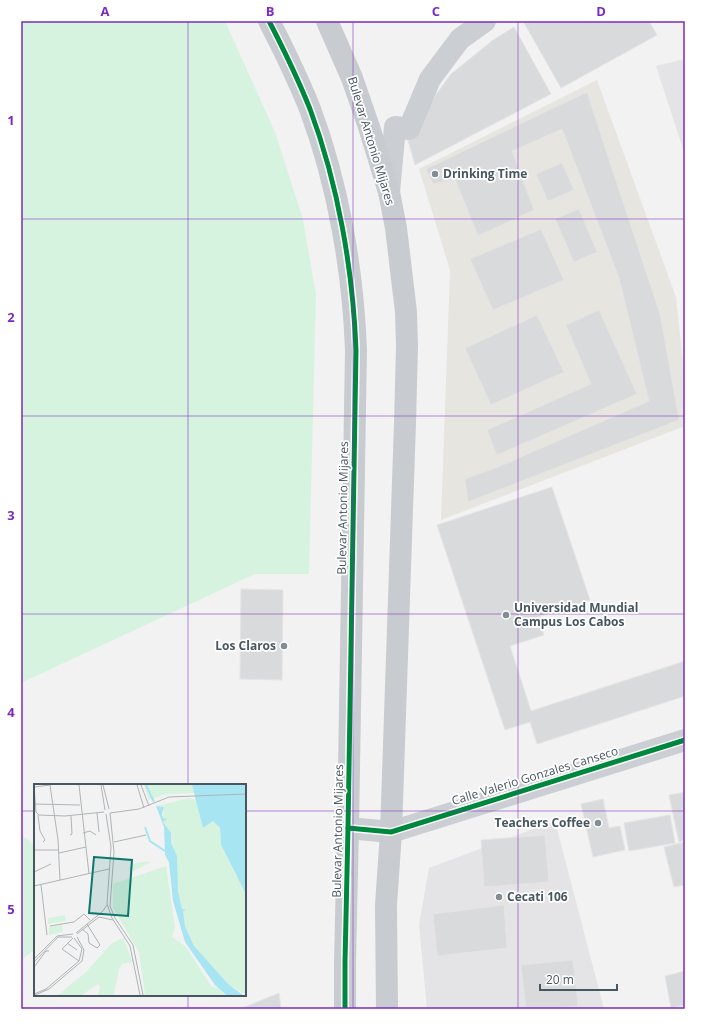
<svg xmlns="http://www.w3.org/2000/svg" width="706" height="1030" font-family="'Open Sans',sans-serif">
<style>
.commercial{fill:#e7e5e0}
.education{fill:#e4e3e5}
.green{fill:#d6f3e0}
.building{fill:#d9dadb;stroke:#e4e4e5}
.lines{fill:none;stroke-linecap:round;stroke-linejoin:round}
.minor{stroke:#cbced2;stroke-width:22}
.major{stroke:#c8ccd0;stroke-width:22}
.cycleway-casing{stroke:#fff;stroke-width:8}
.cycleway{stroke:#00873e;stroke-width:5}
.grid{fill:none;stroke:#7b2cbf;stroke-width:1;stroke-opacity:0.55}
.poi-dot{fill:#838d94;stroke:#fff;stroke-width:1.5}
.labels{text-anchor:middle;stroke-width:3.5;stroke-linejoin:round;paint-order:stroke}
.street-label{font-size:12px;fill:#475661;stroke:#fff}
.poi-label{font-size:12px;font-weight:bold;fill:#475661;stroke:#fff;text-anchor:start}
.inset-river{fill:none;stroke:#a8e5f3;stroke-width:2}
.inset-road{fill:none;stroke:#aeb4b8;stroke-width:1}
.view{fill:#0f766e;fill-opacity:0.15;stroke:#0f766e;stroke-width:2}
.inset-edge{fill:none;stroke:#475661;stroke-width:2}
.neatline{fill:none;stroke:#7b2cbf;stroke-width:1.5}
.grid-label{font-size:13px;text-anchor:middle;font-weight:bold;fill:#7b2cbf}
</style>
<rect width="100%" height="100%" fill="#f3f2f2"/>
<path class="commercial" d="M597,80L676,297L685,382V426L441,520L450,270L419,169Z"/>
<g class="education">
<path d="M685,59V155L656,66Z"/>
<path d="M555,821L604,1009H427L419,925L429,868Z"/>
</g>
<g class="green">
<path d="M21,21H225L275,132L303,219L316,295L309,574H255L21,683Z"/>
<path d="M21,835L26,838L35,847V949L21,961Z"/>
</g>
<g class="building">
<path d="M523,21H649L657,35L561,88Z"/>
<path d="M514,27L551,94L415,165L408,140L424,111L451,74L493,40Z"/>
<path d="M587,92L660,314L679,420L468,502L465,479L498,467L649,401L619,278L562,129L512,151L534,210L478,236L455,179L433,184L426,169Z"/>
<path d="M562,163L574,190L548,201L536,174Z"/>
<path d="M579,209L597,252L574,262L555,219Z"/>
<path d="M541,229L564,280L493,310L470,259Z"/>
<path d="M599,310L637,394L497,455L487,430L591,384L566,325Z"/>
<path d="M537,315L564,372L491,405L465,348Z"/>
<path d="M552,487L590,600L538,617L544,635L510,646L531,711L685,661V696L537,744L530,722L505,730L437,525Z"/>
<path d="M241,589L283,590L282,680L240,679Z"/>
<path d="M685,792V840L679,842L669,795Z"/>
<path d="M603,799L609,828L620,826L625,850L593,857L581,804Z"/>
<path d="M670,815L675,843L629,851L624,823Z"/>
<path d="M545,835L549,882L484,887L481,840Z"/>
<path d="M685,842V885L674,887L664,847Z"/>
<path d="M504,905L507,948L437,956L433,914Z"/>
<path d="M573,960L578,1006L548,1009H526L521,965Z"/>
<path d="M685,971V1005L671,1008L665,976Z"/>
<path d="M279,993L281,1009H240Z"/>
</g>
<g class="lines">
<g class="minor">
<path d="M389,192L395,127L409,129L430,79L460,39L485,21"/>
<path d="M348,828L391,832L685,740"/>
</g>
<g class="major">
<path d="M269,21C284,50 298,79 310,109C338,184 353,270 356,350L348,828L345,962V1009"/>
<path d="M327,21L352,78L369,127L389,192L396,228L406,312L407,346L405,423L391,832L386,905L387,1009"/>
</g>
<defs>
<g id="cycleway">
<path d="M269,21C284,50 298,79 310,109C338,184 353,270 356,350L348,828L345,962V1009"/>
<path d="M348,828L391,832L685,740"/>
</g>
</defs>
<use href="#cycleway" class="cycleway-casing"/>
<use href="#cycleway" class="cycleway"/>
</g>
<path class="grid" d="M188,21V785M353,21V1009M518,21V1009M21,219H685M21,416H685M21,614H685M21,811H35M245,811H685M188,995V1009"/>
<g class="poi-dot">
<circle cx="435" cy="174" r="4"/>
<circle cx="506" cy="615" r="4"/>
<circle cx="284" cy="646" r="4"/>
<circle cx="598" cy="823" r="4"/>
<circle cx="499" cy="897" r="4"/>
</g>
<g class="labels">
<g class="street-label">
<text transform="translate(371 141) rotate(73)" y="4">Bulevar Antonio Mijares</text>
<text transform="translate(343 508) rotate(-89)" y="4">Bulevar Antonio Mijares</text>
<text transform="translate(535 776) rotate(-17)" y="4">Calle Valerio Gonzales Canseco</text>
<text transform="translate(338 831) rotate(-89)" y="4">Bulevar Antonio Mijares</text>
</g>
<g class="poi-label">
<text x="443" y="178">Drinking Time</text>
<text x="514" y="612">Universidad Mundial<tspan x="514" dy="14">Campus Los Cabos</tspan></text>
<text x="276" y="650" text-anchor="end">Los Claros</text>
<text x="590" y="827" text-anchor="end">Teachers Coffee</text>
<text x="507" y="901">Cecati 106</text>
</g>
</g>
<g transform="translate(34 784)">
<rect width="212" height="212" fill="#f3f2f2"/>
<path d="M110,1H158L160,9L132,10L115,16ZM155,14L162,16L169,44L179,37L186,44L187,61L202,92L212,98V211L194,200L169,173L160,162L151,142L143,101V72L137,59V50L129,38L132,35L129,34L130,23L126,25L123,22ZM115,77V79L100,87L95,85L97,80ZM132,82L141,143L138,153L151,162L178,203L184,204L190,211H111L105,168L79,124V100ZM31,131L32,137L14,140V134ZM28,141L29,148L15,151V143ZM89,154L99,178L88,180L85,185L80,211H64L66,203L64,200L48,211H24L52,188L78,159Z" fill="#d6f3e0"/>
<path d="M158,1H212V110L187,61L186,44L179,37L169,44ZM122,22L130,23L128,30L129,34L133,35L129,38L137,49V59L143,72L144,107L148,125L152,126L149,127L151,142L160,162L194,200L209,211H192L181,201L151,158L139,117L135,78L131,71L130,43Z" fill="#a8e5f3"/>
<path class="inset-river" d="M112,1L120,18M111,43L116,57L131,67"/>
<path class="inset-road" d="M0,1L2,28L5,31L31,32L70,28M16,1L24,56L26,96M45,1L55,90M67,1L71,26M69,1L75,25M103,1L110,24M107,1L115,22M0,3L16,1M0,20L46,21M63,29L65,48M76,29L80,68L76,122L81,134L99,161L109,211M76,29L105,25L135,13L212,10M72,30L77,63L73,120L78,134L96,162L106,211M4,31L6,47L11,56L9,58M49,49L56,47L62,51M36,51L38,50L37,32M80,58L112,51M0,66H25M25,69L52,63M0,88L17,80M7,101L13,151M0,102L75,85M16,142L40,138L50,130L56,136M48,145L54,150L55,159L63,164L66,161L53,140M42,149L68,128L73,121M43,150L65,133L79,136M39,154L28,165L45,177M33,159L43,166M0,175L23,152L39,150M0,178L24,153H38M0,183L12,167H15M0,210L12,205L45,177L48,165L40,154M1,211L15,205L48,177L50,166L43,153"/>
<path class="view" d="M60,73L98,76L94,132L55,129Z"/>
<rect width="212" height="212" class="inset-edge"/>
</g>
<rect width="706" height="1030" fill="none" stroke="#ffffff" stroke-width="44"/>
<path d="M540 984v6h77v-6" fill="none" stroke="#475661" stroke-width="2"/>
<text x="546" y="984" font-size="12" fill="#475661" stroke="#ffffff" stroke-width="3" paint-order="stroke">20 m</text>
<rect x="22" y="22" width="662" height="986" class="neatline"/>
<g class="grid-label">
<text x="105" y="16">A</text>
<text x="270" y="16">B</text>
<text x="436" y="16">C</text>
<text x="601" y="16">D</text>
<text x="11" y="125">1</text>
<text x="11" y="322">2</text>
<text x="11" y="520">3</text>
<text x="11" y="717">4</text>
<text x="11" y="914">5</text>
</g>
</svg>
